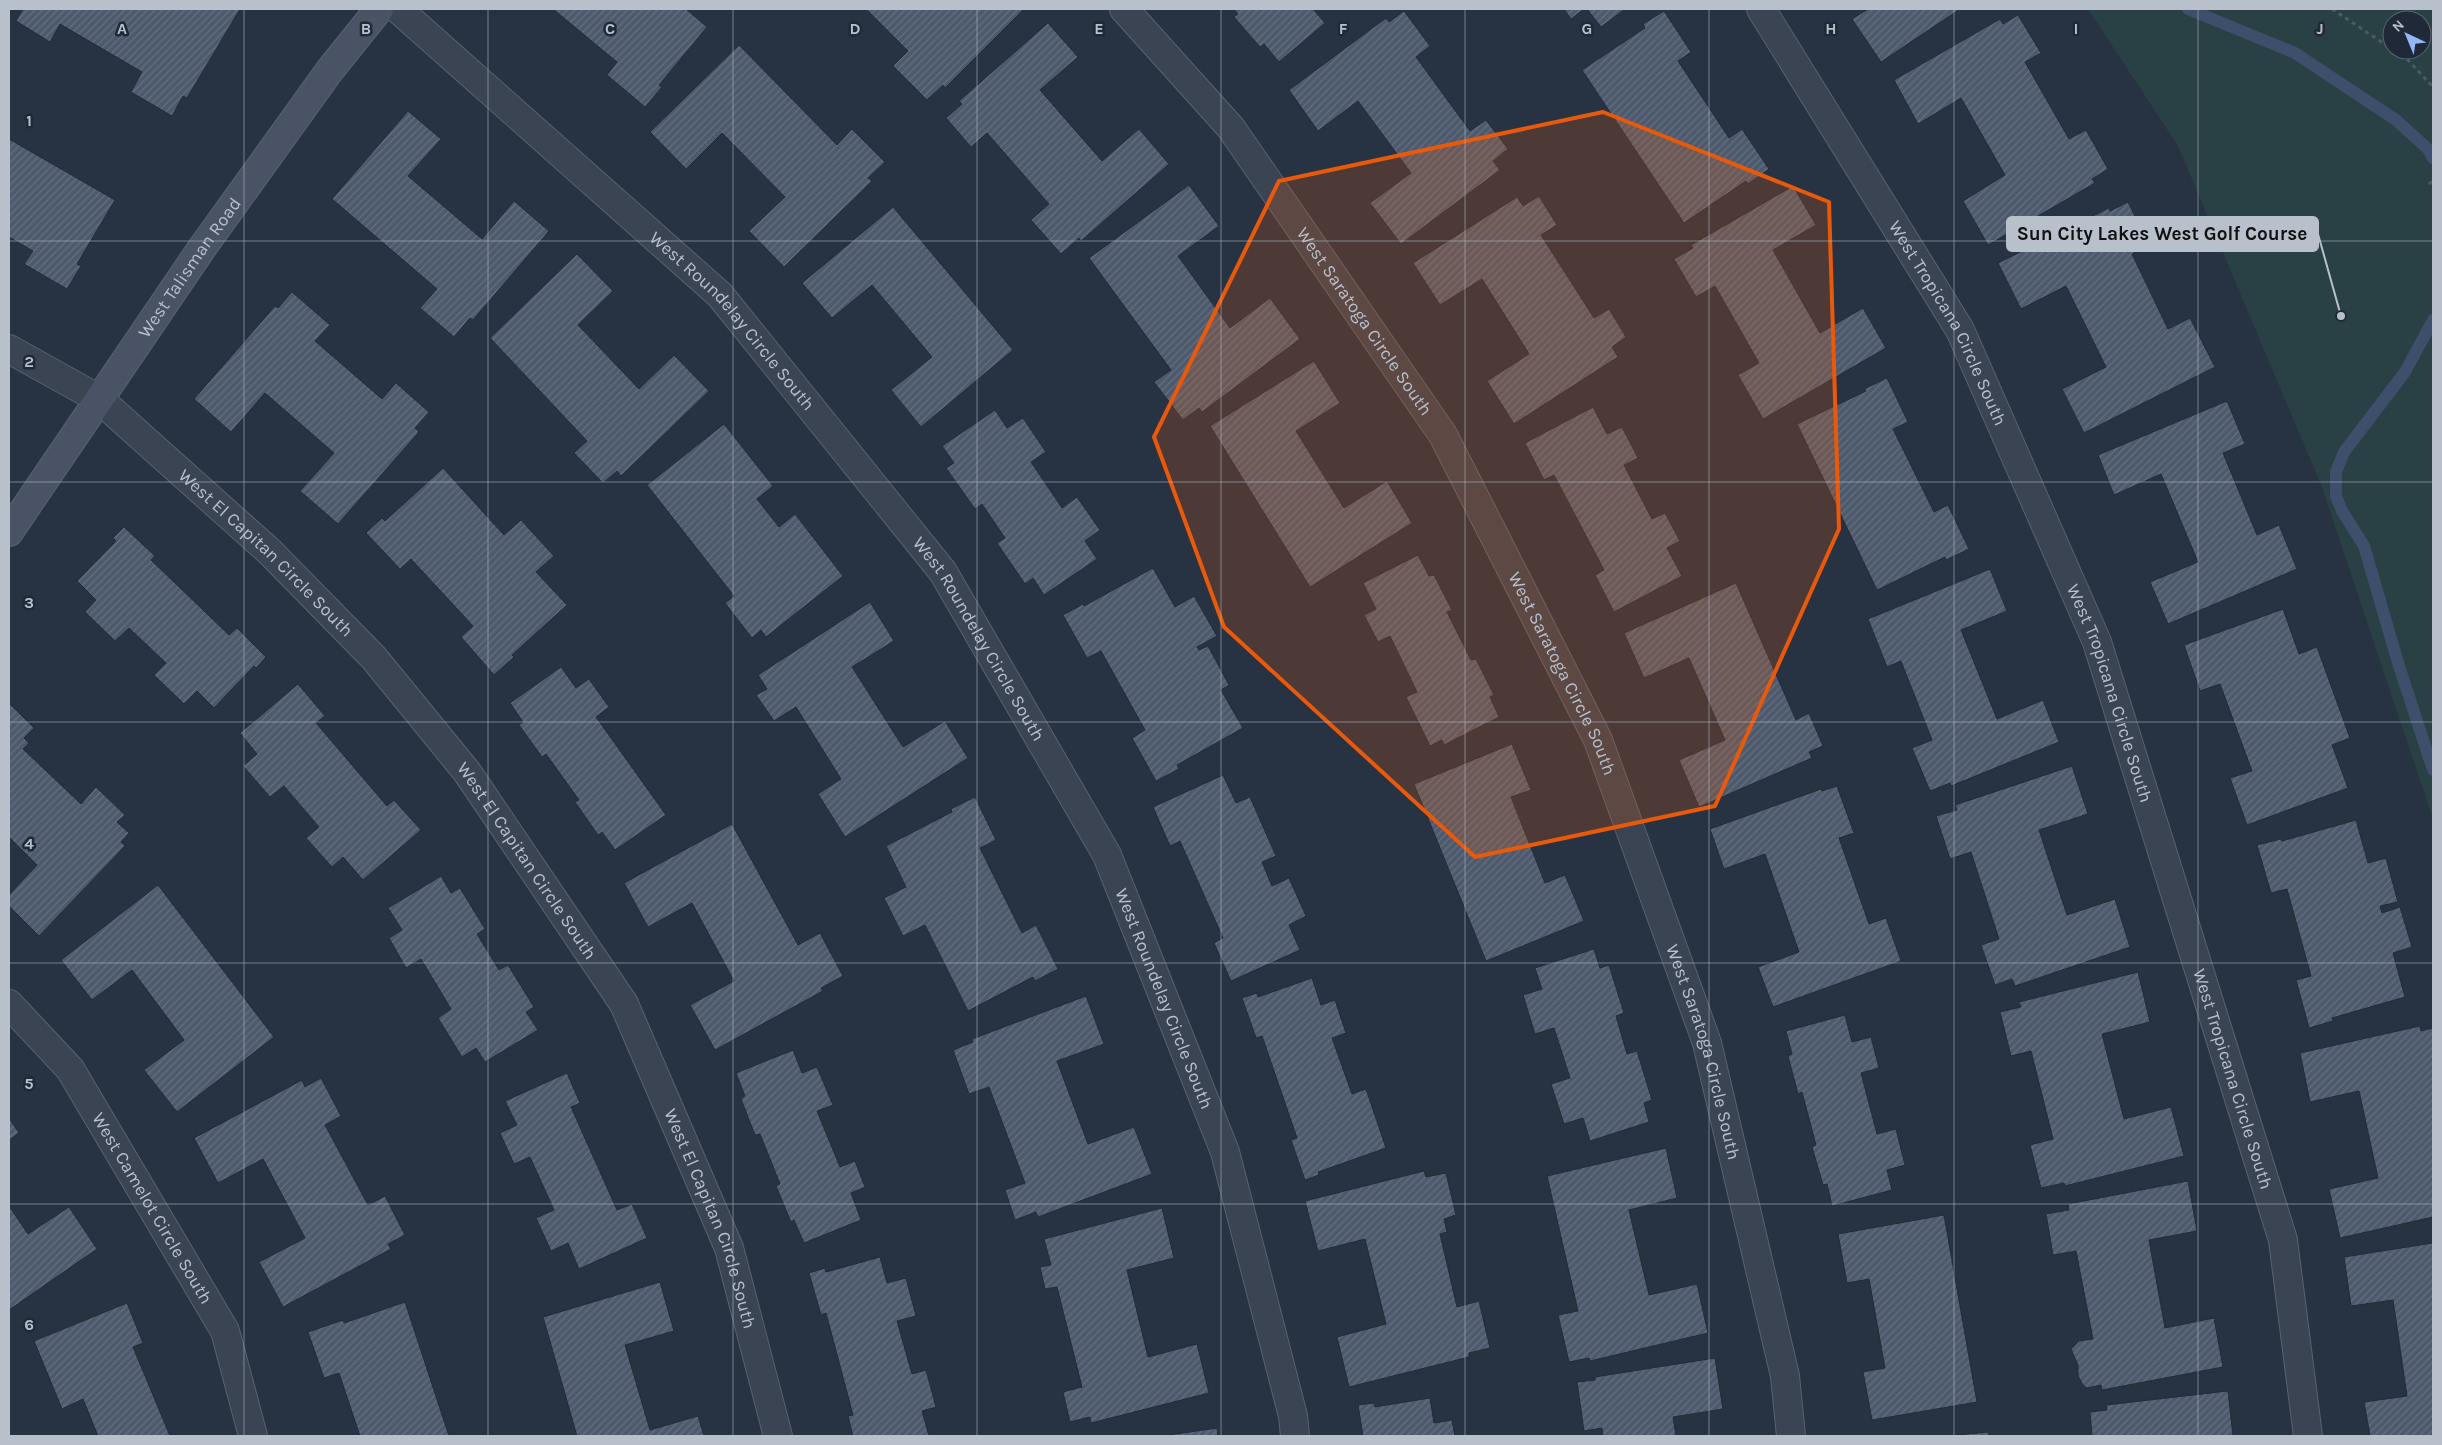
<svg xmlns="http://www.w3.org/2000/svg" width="2442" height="1445" font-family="Karla,sans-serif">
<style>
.grass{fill:#294044;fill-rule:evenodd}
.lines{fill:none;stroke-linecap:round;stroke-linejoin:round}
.stream{stroke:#3d4f6b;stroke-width:12}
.building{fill:url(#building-hatch);stroke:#222b3a}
.street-casing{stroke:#596270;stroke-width:30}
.secondary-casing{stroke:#596270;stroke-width:30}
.path{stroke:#475d60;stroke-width:3;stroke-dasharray:4 4;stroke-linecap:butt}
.street{stroke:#3b4452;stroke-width:28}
.secondary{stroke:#495365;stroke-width:28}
.marked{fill:#e8590c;fill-opacity:0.2;stroke:#e8590c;stroke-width:4;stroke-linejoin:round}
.grid{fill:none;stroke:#b8c0cc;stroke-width:1;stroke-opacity:0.55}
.labels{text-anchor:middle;stroke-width:5;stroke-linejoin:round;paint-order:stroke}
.street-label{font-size:18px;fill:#b8c0cc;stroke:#202938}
.grid-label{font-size:16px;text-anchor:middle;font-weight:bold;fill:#b8c0cc;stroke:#202938;stroke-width:5;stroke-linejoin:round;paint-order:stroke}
.leader{fill:none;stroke:#b8c0cc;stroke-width:2}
.callout-dot{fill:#b8c0cc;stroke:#202938;stroke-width:2}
.callout{fill:#b8c0cc;stroke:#b8c0cc;stroke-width:2}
.callout-label{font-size:19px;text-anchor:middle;font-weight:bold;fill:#111}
</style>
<defs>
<pattern id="building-hatch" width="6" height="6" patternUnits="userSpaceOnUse" patternTransform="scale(1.25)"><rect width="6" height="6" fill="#4d596c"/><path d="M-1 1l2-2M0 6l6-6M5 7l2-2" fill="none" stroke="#656f80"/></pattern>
</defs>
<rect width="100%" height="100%" fill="#273243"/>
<path class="grass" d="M2088,9H2433V819L2321,485L2178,146ZM2392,20H2422V50H2392Z"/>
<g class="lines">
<g class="stream">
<path d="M2188,9L2295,53L2396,120L2428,149L2433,158"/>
<path d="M2433,320L2405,372L2344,452L2336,472V496L2342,511L2364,546L2399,666L2433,770"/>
</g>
</g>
<g class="building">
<path d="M23,9H240L187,98L183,96L172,116L131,92L142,72L60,24L50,42L16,21Z"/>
<path d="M553,9H686L707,27L659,85L662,87L645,107L607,75L617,62Z"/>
<path d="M866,9H1024L945,88L943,85L927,100L893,66L908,51Z"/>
<path d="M1234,9H1313L1325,23L1279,62L1264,44L1260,47L1234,17L1238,14Z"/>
<path d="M1564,9H1584L1571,19Z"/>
<path d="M1587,9H1625L1601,27Z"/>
<path d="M1868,9H1960L1881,62L1852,19Z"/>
<path d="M1404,11L1430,46L1416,57L1470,131L1486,120L1508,149L1493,161L1500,170L1401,244L1370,203L1411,173L1358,101L1318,131L1289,90L1386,18L1389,22Z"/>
<path d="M1664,11L1691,52L1678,61L1729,138L1742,129L1769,169L1748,184L1746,181L1684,223L1582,70L1645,28L1643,24Z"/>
<path d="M2018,15L2041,53L2025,62L2069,139L2086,130L2108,169L2092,179L2095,183L1988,245L1963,201L2005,175L1961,98L1918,124L1894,80L2000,19L2003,24Z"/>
<path d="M1048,23L1078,57L1040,90L1102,161L1139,129L1169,164L1081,241L1079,238L1061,254L1031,220L1049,204L987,133L971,147L946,118L962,104L959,101Z"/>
<path d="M739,45L837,145L852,129L885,162L868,178L872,181L784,267L749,231L785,197L722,133L686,169L650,132Z"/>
<path d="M408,111L441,139L408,176L482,239L514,201L549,231L473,320L470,318L454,337L420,308L437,289L332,199Z"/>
<path d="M9,139L115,200L77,264L81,266L67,289L24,264L33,251L9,237Z"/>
<path d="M1189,185L1219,226L1178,256L1230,328L1270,298L1300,339L1202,412L1199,408L1183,420L1154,382L1171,370L1089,258Z"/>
<path d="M1793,186L1816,225L1773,250L1820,333L1863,308L1886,348L1763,419L1738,375L1759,363L1715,286L1696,297L1674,259L1693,248L1691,245Z"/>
<path d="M1539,196L1557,225L1541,235L1594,318L1609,309L1626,337L1612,347L1618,357L1514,424L1487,381L1529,354L1482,279L1440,305L1413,263L1517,197L1523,206Z"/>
<path d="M2128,202L2149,245L2132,254L2168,329L2190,318L2215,367L2084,433L2062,389L2106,367L2066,286L2021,309L1998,263L2109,208L2110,211Z"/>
<path d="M893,207L1013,350L921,427L891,390L932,357L872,285L832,318L802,283Z"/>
<path d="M577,254L613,291L578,325L639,389L674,355L709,391L621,476L617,471L603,483L574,453L587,441L490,338Z"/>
<path d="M292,292L330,325L315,341L382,399L396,383L429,412L415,428L419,432L338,524L300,491L334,453L265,393L231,432L194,399L275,306L278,308Z"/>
<path d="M1314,361L1340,403L1296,431L1344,508L1387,481L1412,523L1310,587L1210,426Z"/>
<path d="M1887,378L1908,422L1893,429L1934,512L1948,505L1969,549L1946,560L1945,557L1877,590L1797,424L1866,391L1864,389Z"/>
<path d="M2227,401L2245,444L2223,453L2257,535L2279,525L2297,569L2168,624L2150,582L2198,562L2161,474L2114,495L2098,455Z"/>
<path d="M1593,407L1607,434L1622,427L1638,458L1624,465L1652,519L1665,513L1680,541L1667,548L1682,576L1614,612L1595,575L1604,570L1554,475L1544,480L1525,443Z"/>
<path d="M995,410L1007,428L1023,418L1046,452L1031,462L1062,508L1077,497L1100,530L1085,541L1097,559L1044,595L1033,578L1025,584L997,543L1005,538L982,504L975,509L946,468L954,463L942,446Z"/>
<path d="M724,424L773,486L757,499L779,527L795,514L843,576L766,637L761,630L752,638L725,603L734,596L647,485Z"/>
<path d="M443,468L504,535L521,520L554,556L536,572L567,605L512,655L514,657L494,675L461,637L473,626L411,559L400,569L366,533L382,518L385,521Z"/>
<path d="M124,527L155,556L151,560L229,635L237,628L266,657L256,668L254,666L214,708L197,691L184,704L154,675L166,663L129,628L115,641L85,612L96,600L77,581L116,541L113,538Z"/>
<path d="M1418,555L1429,576L1434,575L1452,610L1447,612L1471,660L1476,659L1494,695L1490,697L1499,717L1444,745L1442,740L1430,746L1406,697L1417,692L1390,636L1378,642L1364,615L1376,609L1363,583Z"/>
<path d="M1153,568L1175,607L1194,596L1217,636L1197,647L1199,650L1208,646L1229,685L1221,690L1243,728L1177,765L1179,769L1156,781L1132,738L1145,730L1101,651L1087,658L1063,615L1083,604L1084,606Z"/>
<path d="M1990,569L2007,611L1961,630L1997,719L2043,700L2059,742L1951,786L1950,783L1930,791L1912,748L1932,740L1901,661L1887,667L1868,619Z"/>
<path d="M1736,583L1796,720L1809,713L1823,746L1809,752L1812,758L1699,807L1679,760L1725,740L1689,658L1644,678L1624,633Z"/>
<path d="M870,602L894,641L852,667L903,747L945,721L968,758L845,837L818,794L841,779L796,707L774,721L756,695L767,689L758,675Z"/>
<path d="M2283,609L2299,654L2317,647L2350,738L2332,745L2348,788L2247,825L2230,778L2252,771L2220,684L2200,691L2184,645Z"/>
<path d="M561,667L576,688L589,679L609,707L596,717L666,815L615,850L602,832L598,835L575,802L579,800L546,754L542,757L519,725L523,722L510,703Z"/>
<path d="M298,684L325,716L316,723L387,806L394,800L421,830L363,880L343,857L332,867L306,838L319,827L284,786L270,797L243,766L257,754L240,733Z"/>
<path d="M9,703L34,728L24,738L29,743L23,749L81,804L96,787L125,815L117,822L129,833L121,842L125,846L39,936L9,906V895L37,865L9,837Z"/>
<path d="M1512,744L1531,790L1511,797L1545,883L1565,875L1584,921L1486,961L1414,784Z"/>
<path d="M2072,766L2088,814L2039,830L2067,915L2115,899L2130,947L2015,986L2012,979L1995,985L1981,945L1999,939L1971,852L1950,859L1936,816L1957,810L1955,805Z"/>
<path d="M1223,775L1236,803L1250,797L1276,856L1262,862L1272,886L1289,878L1306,916L1289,925L1300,950L1231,981L1214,943L1223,938L1180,841L1170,846L1153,807Z"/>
<path d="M1837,786L1854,833L1839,838L1869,924L1886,918L1901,961L1773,1007L1758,967L1799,952L1765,854L1724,869L1710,829L1821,789L1822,791Z"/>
<path d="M975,797L996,840L980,848L1022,933L1036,925L1058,969L1035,981L1033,977L968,1011L925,925L903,936L884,898L906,887L886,846L952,812L951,809Z"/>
<path d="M2356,820L2368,863L2386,858L2398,902L2380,906L2382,913L2400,907L2412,947L2393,953L2405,997L2332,1018L2333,1021L2309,1028L2296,980L2311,976L2287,889L2271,893L2257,845L2281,839L2282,841Z"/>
<path d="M732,824L798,945L820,933L843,976L821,988L823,991L715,1050L690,1005L734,981L692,903L648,927L624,883Z"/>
<path d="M441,876L451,893L460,888L485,929L477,934L499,970L508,965L534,1007L526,1012L538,1030L485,1062L476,1048L462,1057L438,1018L451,1009L421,959L406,968L389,938L402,930L388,908Z"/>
<path d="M158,885L274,1037L177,1112L144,1070L184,1040L132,970L92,1000L61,960Z"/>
<path d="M1594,949L1600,968L1609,965L1624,1013L1616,1016L1627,1054L1637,1051L1652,1100L1644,1103L1649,1122L1590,1141L1583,1118L1564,1124L1551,1084L1570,1078L1554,1028L1535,1034L1523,995L1542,989L1535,968Z"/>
<path d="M2138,972L2150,1022L2102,1034L2124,1119L2171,1107L2184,1156L2065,1186L2064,1183L2041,1188L2030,1145L2053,1139L2031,1051L2011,1056L2000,1012L2021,1007L2019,1002Z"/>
<path d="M1312,978L1321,1005L1335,1000L1346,1033L1332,1038L1352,1094L1366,1089L1386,1148L1318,1172L1319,1175L1305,1180L1291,1140L1297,1138L1262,1036L1256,1038L1242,998L1257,993L1258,997Z"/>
<path d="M1086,996L1104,1044L1057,1061L1088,1144L1134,1127L1152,1174L1038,1217L1036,1212L1015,1220L1005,1190L1025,1183L989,1087L969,1094L953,1050L973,1042L972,1039Z"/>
<path d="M1845,1015L1852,1042L1871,1037L1879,1068L1861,1073L1877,1134L1896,1129L1905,1165L1887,1170L1892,1190L1832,1206L1827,1184L1823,1185L1812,1147L1816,1145L1802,1092L1798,1094L1788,1056L1792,1054L1786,1031Z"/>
<path d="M2420,1026L2421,1031L2433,1028V1217L2340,1238L2329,1189L2378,1178L2359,1091L2310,1102L2300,1053Z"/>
<path d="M793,1050L802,1073L817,1067L833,1105L817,1111L840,1167L855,1161L865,1187L851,1193L861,1220L804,1243L794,1220L791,1222L776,1186L780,1184L760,1134L755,1135L741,1099L745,1096L736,1073Z"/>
<path d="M567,1073L580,1103L571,1107L617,1210L632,1204L647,1238L579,1269L568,1243L551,1251L536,1218L554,1210L530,1157L514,1164L500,1133L517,1125L505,1101Z"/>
<path d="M321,1078L341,1116L325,1125L368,1205L385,1196L405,1235L388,1244L391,1249L283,1307L259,1262L305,1238L263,1159L218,1183L194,1138L302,1080L305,1087Z"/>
<path d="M9,1118L19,1133L9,1140Z"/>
<path d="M1666,1148L1677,1198L1629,1210L1649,1295L1697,1284L1708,1333L1590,1361L1589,1358L1569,1362L1558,1315L1578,1311L1547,1176Z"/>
<path d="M1424,1171L1426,1177L1446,1173L1456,1215L1444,1219L1447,1232L1440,1234L1457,1307L1479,1301L1490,1348L1469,1353V1357L1349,1387L1337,1337L1386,1324L1365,1239L1318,1251L1305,1201Z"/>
<path d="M2188,1181L2197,1231L2149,1240L2165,1328L2214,1318L2223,1367L2102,1390L2101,1385L2087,1388L2083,1385L2078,1376V1365L2071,1349L2079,1341L2093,1339L2076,1251L2053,1255L2046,1214L2069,1210L2068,1204Z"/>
<path d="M9,1206L28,1234L69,1207L97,1249L9,1310Z"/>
<path d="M1162,1208L1174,1258L1127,1270L1148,1357L1197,1344L1209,1393L1091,1423L1090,1417L1070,1422L1063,1392L1082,1387L1057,1287L1045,1289L1040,1267L1051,1265L1044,1239Z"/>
<path d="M1944,1215L1977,1402L1872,1420L1863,1372L1885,1368L1869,1279L1847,1283L1838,1234Z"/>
<path d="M2433,1243V1436H2370L2364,1402L2407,1396L2393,1300L2351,1306L2344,1257Z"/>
<path d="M880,1257L887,1283L906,1278L916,1316L897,1321L912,1374L926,1370L936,1407L922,1411L929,1436H853L848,1416L853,1415L826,1313L821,1315L809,1273L825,1268L826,1272Z"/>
<path d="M660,1282L674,1331L625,1345L650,1430L698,1416L704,1436H577L543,1317Z"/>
<path d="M405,1302L449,1436H360L339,1373L324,1378L308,1332L343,1320L344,1323Z"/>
<path d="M127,1303L143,1343L133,1347L170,1436H98L83,1399L62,1409L34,1341Z"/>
<path d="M1715,1358L1723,1409L1673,1417L1676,1436H1603L1602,1428L1584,1431L1577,1382L1595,1380V1377Z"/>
<path d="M2228,1391L2233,1436H2092L2090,1412L2107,1410L2106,1405Z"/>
<path d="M1430,1398L1434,1423L1452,1420L1455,1436H1363L1358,1405L1374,1403L1375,1407Z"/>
<path d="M1217,1428L1218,1436H1162Z"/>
<path d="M1988,1432L1989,1436H1947Z"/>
</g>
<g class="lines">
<defs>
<g id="street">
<path id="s1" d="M398,9L720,295L943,572L1107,855L1225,1152L1293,1416L1295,1436"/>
<path id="s2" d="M1124,9L1231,128L1443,435L1598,740L1707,1043L1785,1376L1791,1436"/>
<path id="s3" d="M1761,9L1960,330L2097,642L2283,1240L2308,1436"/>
<path id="s4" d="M9,349L99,399L270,552L374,658L467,772L624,1004L729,1248L778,1436"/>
<path id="s5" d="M9,1004L70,1069L225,1331L253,1436"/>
</g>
<g id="secondary">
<path id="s6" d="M9,532L202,248L330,70L379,9"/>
</g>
</defs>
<use href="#street" class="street-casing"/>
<use href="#secondary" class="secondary-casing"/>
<g class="path">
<path d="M2332,9L2392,49"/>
<path d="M2394,50L2408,60L2433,87"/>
<path d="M2429,184L2433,181"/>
</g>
<use href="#street" class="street"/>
<use href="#secondary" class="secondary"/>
</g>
<path class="marked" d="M1603,112L1829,202L1839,529L1715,806L1475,857L1224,627L1154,437L1279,181Z"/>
<path class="grid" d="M244,9V1436M488,9V1436M733,9V1436M977,9V1436M1221,9V1436M1465,9V1436M1709,9V1436M1954,9V1436M2198,9V1436M9,241H2433M9,482H2433M9,722H2433M9,963H2433M9,1204H2433"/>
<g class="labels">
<g class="street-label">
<text dy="6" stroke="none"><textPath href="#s6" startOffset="320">West Talisman Road</textPath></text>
<text dy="6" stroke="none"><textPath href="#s2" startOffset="395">West Saratoga Circle South</textPath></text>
<text dy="6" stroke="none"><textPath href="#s1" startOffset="458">West Roundelay Circle South</textPath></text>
<text dy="6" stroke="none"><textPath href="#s3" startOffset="366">West Tropicana Circle South</textPath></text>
<text dy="6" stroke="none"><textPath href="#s4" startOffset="330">West El Capitan Circle South</textPath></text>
<text dy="6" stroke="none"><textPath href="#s1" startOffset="862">West Roundelay Circle South</textPath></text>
<text dy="6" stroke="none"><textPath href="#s2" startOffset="800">West Saratoga Circle South</textPath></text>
<text dy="6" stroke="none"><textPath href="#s3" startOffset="771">West Tropicana Circle South</textPath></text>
<text dy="6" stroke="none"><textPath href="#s4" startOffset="735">West El Capitan Circle South</textPath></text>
<text dy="6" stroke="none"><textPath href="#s1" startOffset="1268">West Roundelay Circle South</textPath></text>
<text dy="6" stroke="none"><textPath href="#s2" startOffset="1205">West Saratoga Circle South</textPath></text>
<text dy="6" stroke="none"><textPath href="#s3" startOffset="1176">West Tropicana Circle South</textPath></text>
<text dy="6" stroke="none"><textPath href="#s5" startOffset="251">West Camelot Circle South</textPath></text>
<text dy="6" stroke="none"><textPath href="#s4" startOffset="1140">West El Capitan Circle South</textPath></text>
</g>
</g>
<g class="grid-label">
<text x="122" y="34">A</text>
<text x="366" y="34">B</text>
<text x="610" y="34">C</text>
<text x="855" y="34">D</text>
<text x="1099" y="34">E</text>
<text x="1343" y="34">F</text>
<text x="1587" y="34">G</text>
<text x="1831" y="34">H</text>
<text x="2076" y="34">I</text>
<text x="2320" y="34">J</text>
<text x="29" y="126">1</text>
<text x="29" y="367">2</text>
<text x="29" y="608">3</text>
<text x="29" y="849">4</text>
<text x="29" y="1089">5</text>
<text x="29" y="1330">6</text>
</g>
<path class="leader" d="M2341 316L2318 234"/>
<circle class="callout-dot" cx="2341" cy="316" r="5"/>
<rect class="callout" x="2007" y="217" width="311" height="34" rx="5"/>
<g class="callout-label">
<text x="2162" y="240">Sun City Lakes West Golf Course</text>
</g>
<rect width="2442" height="1445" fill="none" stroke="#b8c0cc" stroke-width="20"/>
<g transform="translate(2407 35) rotate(316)"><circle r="24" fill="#202938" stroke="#5d6573"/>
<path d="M0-4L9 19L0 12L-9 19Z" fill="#91b7f8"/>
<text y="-8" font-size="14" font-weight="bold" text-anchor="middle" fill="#b8c0cc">N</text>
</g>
</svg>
